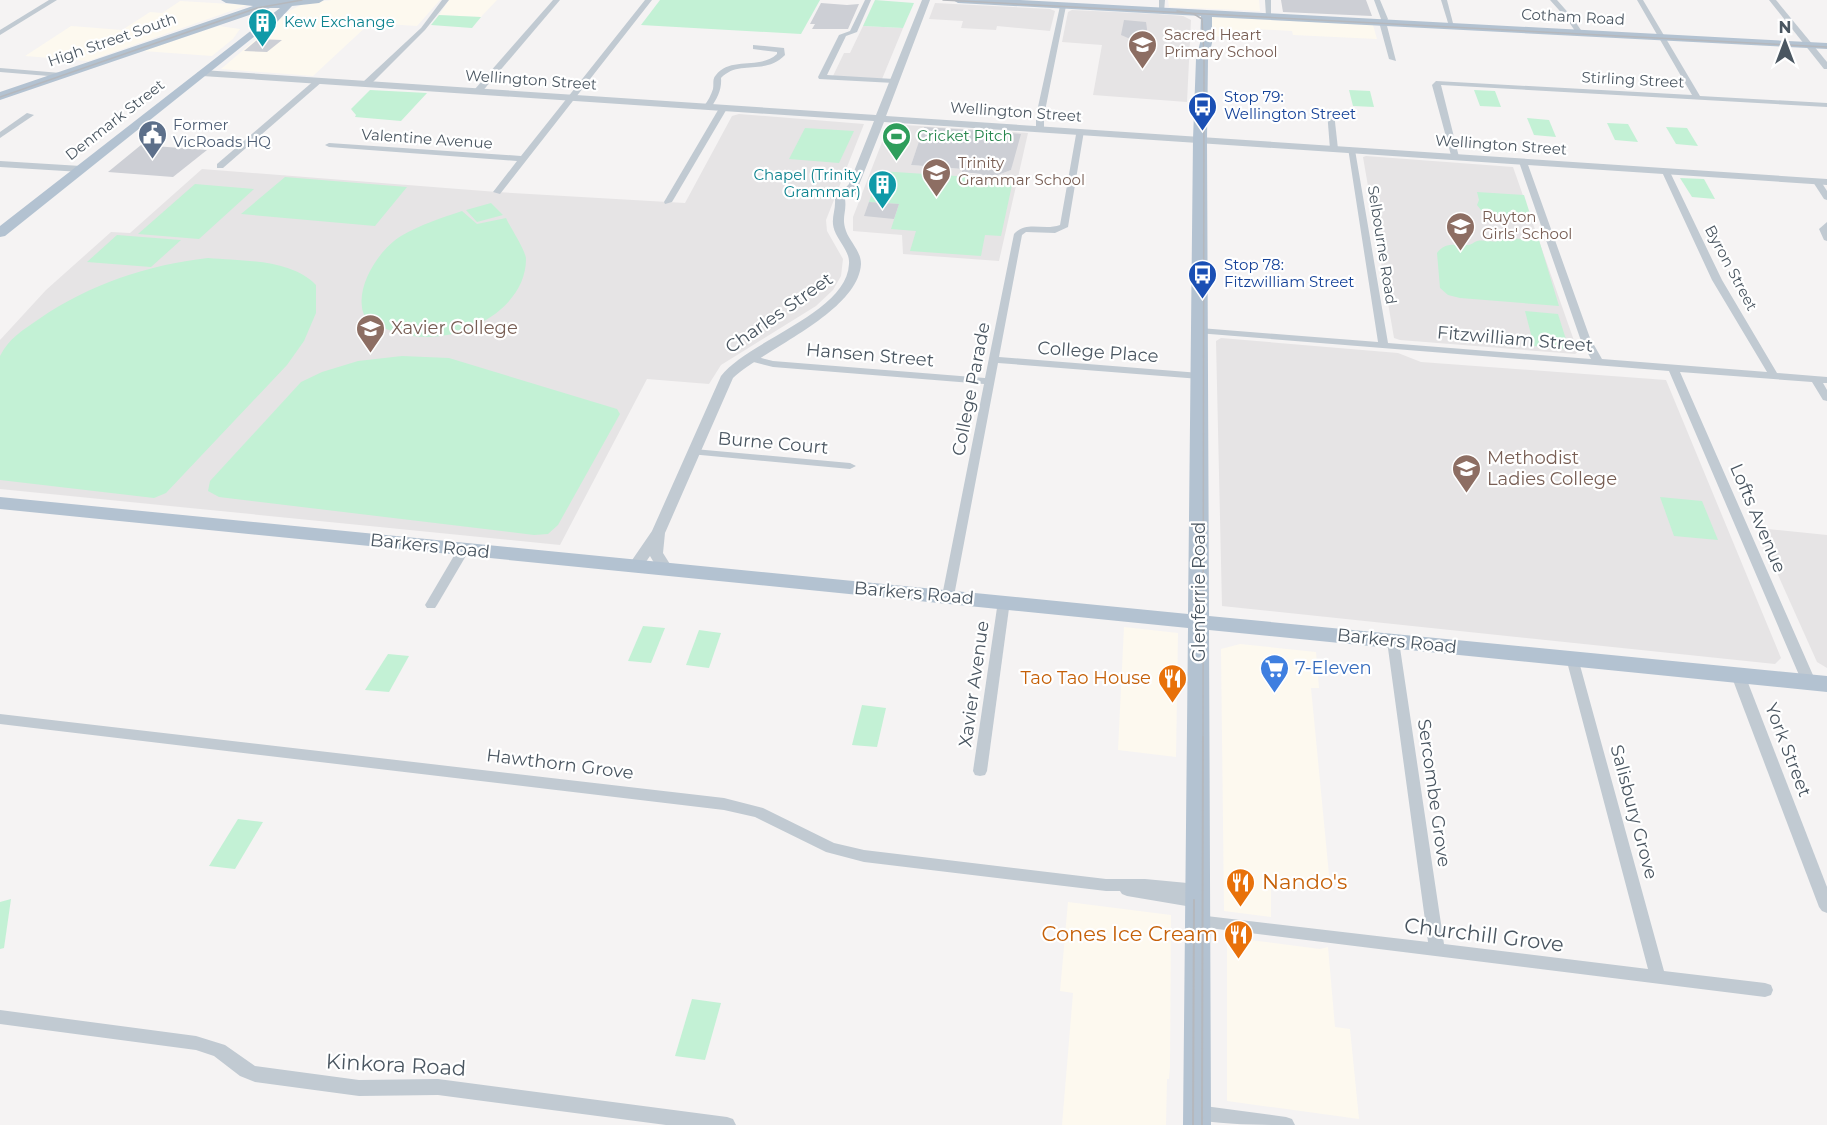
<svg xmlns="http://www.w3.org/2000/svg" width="1827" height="1125" font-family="Montserrat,sans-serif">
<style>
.commercial{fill:#fdf9ef}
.education{fill:#e6e4e5;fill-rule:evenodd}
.green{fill:#c3f1d5}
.building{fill:#cdcfd5}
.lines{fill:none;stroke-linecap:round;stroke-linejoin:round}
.minor{fill:#c1cad2;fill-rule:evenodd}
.tertiary{fill:#c1cad2;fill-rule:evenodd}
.primary{fill:#b3c2d1;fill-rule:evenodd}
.tram-far1{stroke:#b5b8bd;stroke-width:1.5}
.tram{stroke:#b5b8bd;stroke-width:2}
.labels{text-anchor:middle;stroke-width:4.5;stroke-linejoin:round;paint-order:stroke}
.far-street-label{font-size:15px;fill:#4a5661;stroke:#fff}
.far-culture-label{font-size:15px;fill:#0d838f;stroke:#fff;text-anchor:start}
.far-education-label{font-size:15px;fill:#785e54;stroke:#fff;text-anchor:start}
.far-transit-label{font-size:15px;fill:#164399;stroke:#fff;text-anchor:start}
.far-service-label{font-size:15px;fill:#4e5e75;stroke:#fff;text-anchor:start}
.far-leisure-label{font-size:15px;fill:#27864d;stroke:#fff;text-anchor:start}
.street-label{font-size:18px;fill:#4a5661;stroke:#fff}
.education-label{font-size:18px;fill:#785e54;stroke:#fff;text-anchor:start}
.shop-label{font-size:18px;fill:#366cbe;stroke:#fff;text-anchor:start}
.food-label{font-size:18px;fill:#c56008;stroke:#fff;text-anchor:end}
.near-food-label{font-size:21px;fill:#c56008;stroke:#fff;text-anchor:start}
.near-street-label{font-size:21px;fill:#4a5661;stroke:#fff}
</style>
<rect width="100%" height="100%" fill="#f5f3f3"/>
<g class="commercial">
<path d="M332,0H440L417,26L370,23L313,76L221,69L289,11L303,4Z"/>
<path d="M449,0H497L481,17L439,15Z"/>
<path d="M1168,0H1259L1260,11L1169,7Z"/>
<path d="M180,1L248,5L88,61L25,56L71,26L122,30L150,12L162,13Z"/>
<path d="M1211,17L1373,25L1377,39L1293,35L1292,31L1256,29L1257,39L1211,36Z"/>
<path d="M219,26L240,29L233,39L212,56L143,51Z"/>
<path d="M1124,627L1178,633L1176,757L1118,750Z"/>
<path d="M1240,644L1316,652L1319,688H1311L1330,885L1271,879V917L1224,911L1221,649Z"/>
<path d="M1068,902L1171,915L1170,1067L1169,1079H1167L1166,1125H1062L1073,993L1060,991Z"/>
<path d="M1227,937L1320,949L1328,947L1335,1027L1350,1029L1359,1119L1227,1101Z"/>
</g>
<g class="education">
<path d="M935,3L1050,9L1055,11L1050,31L997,26L996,30L961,28L963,21L929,19Z"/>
<path d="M1072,10L1158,14L1183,16L1191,20L1187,102L1093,95L1102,45L1062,42L1068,12Z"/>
<path d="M863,26L903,28L882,79L833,76L844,53H850Z"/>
<path d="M739,114L864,124L826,220L827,231L843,259L841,276L833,290L816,306L721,365L709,384L647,379L560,545L0,489V340L46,290L111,232L130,233L202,169L497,192L685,203L732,116Z"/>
<path d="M889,124L1028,133L999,261L903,254L902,235L853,231V217ZM916,151L961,154L959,169L911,165ZM1014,155L1011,170L998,175L997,178L962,172L965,157L1017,155Z"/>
<path d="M1366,156L1513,167L1578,352L1575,354L1400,340L1394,338L1363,157Z"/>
<path d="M1221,338L1398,353L1421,362L1666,380L1781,658L1775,664L1222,606L1216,341Z"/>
<path d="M1757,528L1827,535V668L1817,662Z"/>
</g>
<g class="green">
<path d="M660,0H820L801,34L641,25Z"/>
<path d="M875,0L914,3L903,28L863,26Z"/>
<path d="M439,15L481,17L472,28L431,25Z"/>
<path d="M370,90L427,93L401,121L355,117L356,115L351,109Z"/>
<path d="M1349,90L1370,91L1374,107L1353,106Z"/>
<path d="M1474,90L1495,91L1501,107L1480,106Z"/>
<path d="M1527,118L1549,120L1556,137L1534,135Z"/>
<path d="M1607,123L1628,124L1638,142L1615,140Z"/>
<path d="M1666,127L1687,128L1698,146L1676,144Z"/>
<path d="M805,128L854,131L839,163L789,159Z"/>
<path d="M880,171L986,178V183L1012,185L1001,236L985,235L981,256L910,251L916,231L891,229L899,204L869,202Z"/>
<path d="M285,177L407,187L375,226L241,214Z"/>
<path d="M1680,178L1704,179L1715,199L1692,197Z"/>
<path d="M195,184L254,189L199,239L138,234Z"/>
<path d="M1477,192L1524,195L1531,217L1484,214L1477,205L1479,200Z"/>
<path d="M491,203L503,215L477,222L466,210Z"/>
<path d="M462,211L477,224L506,218C510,227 526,251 526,259C526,302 479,331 441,336C415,340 389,332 366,320C365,316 362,311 362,307C358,282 381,248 401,236C420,225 441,218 462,211Z"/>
<path d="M117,235L181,240L151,267L87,262Z"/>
<path d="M1505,238L1539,240L1559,306L1460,298L1448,295L1440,288L1437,253C1446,241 1456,246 1468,245C1471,245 1474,242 1477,241C1487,239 1495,245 1505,238Z"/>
<path d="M208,258C242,261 291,259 316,285V313L304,341L287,365L166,493L154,498L0,480V356C9,338 23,330 39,319C90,284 147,265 208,258Z"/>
<path d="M1525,311L1558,314L1569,349L1534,346Z"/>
<path d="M402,356L449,358L617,409L620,414L558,525L548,534L534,535L219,497L208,491L210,481L301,382L322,372L358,361Z"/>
<path d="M1660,497L1702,501L1718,540L1674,536Z"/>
<path d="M643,626L665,628L651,663L628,661Z"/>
<path d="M699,630L721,633L709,668L686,665Z"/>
<path d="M388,654L409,656L389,692L365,690Z"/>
<path d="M862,705L886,708L877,747L852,745Z"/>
<path d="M238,819L263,822L235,869L209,866Z"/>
<path d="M11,899L4,948L0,949V902Z"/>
<path d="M692,999L721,1003L705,1060L675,1056Z"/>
</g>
<g class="building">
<path d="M1281,0H1366L1372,16L1283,12Z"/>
<path d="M821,3L847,5L859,4L848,29H812L815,24H810Z"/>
<path d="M1124,20L1146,22L1148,36H1144V39L1128,38L1121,35Z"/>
<path d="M258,39L282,40L267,52L244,51Z"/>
<path d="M924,127L984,131L1021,134L1011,170L998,175V178L986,177L981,174L962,172V169L911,165Z"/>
<path d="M141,145L207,150L173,177L108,172Z"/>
<path d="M869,202L899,204L894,219L864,216Z"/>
</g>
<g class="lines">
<g class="minor">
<path d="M49,0H57L0,35V30Z"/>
<path d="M442,0H449L425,30L369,86H363V82L421,28Z"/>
<path d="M553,0H560L481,93H475V89Z"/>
<path d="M645,0H652L500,194L493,192L517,161L329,147L325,145L329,143L521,156Z"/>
<path d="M865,0H871L857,32L846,36L827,75L894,79L898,81L894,83L819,79L818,77L839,35L850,31Z"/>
<path d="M1159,0H1165L1164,12L1159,11Z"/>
<path d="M1265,0H1271V17L1266,16Z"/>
<path d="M1374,0H1380L1388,19L1386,22L1396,61L1389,59L1379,22L1381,19Z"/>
<path d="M1441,0H1447L1454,27L1449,26Z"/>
<path d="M1550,0H1557L1572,17L1583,33L1581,34H1577L1567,19Z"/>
<path d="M1637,0H1643L1700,96L1827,103V107L1441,85L1459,157L1452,159L1432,85L1436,81L1692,95Z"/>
<path d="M1769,0H1776L1827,62V69H1824Z"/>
<path d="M1063,4L1066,6L1044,116V129L1040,131L1036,129V116L1060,6Z"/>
<path d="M753,45L784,48L785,55C765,76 739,59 721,78C722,90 717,98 711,108H705L704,106C708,101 711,95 713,89C714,84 712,79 716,75C730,56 760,70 777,54V52L753,49Z"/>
<path d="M0,68L61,73L65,75L61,77L0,72Z"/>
<path d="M316,79L323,81L223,168H217V164Z"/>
<path d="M721,105L728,107L672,202L665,204L664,202Z"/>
<path d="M1327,111L1334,113L1338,149L1334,151L1330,149Z"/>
<path d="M27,113L34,115L0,138V132Z"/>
<path d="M1077,129L1084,131L1068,227L1055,233L1026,232L1022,235L999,357L1200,373L1205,376L1200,379L998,363L954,596L948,600L944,599L942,596L984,384L773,367L746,360L745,358L750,355L773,361L985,378L1014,234C1027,220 1043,231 1060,225Z"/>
<path d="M1348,148L1355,150L1388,343L1591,359L1580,338L1519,162L1523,160L1527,162L1590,338L1602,359L1767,372L1712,280L1662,172L1669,170L1722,280L1777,373L1827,377V383H1823L1827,390V401L1823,400L1812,382L1680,372L1816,682L1814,685H1804L1802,682L1669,371L1197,333V329L1200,328L1378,342Z"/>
<path d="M1817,179L1820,180L1827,191V200L1824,199L1813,182Z"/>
<path d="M1827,222V241L1824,240L1819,229Z"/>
<path d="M694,449L850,463L856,466L850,469L690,454L689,452L690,450Z"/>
<path d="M464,545L470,549L437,605L435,608H427L425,605L458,549Z"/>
<path d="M1004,597L1010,601L987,771L985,775L980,776L975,775L973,771L998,601Z"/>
<path d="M1393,637L1398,638L1399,641L1444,944L1648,969L1566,658L1567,655H1577L1578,658L1664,971L1765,983L1771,985L1773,990L1771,995L1765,997L1193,926L1190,921L1193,916L1198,915L1428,942L1387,641L1388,638Z"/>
<path d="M1738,670L1743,672L1745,675L1827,887V913L1822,911L1819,907L1731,675L1733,672Z"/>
<path d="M0,714L724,798L763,808L834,843L864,850L1106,879H1145L1198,884L1203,886L1206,890L1203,894L1199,896L1203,898L1206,902L1203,906L1198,908L1127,896L1122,894L1120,891H1106L864,862L826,852L755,817L724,810L0,724Z"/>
<path d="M0,1010L196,1036L225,1045L255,1066L359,1080L438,1079L727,1117L733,1119L736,1125H666L438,1095L359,1096L255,1082L240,1076L214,1056L196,1050L0,1024Z"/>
<path d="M1197,1105L1286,1117L1292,1119L1295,1125C1262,1125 1222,1125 1191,1119L1188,1113L1191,1107Z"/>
</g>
<g class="tertiary">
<path d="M922,0H930L886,116L1827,179V185L884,122L855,195L845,199C847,212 841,217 846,231C850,242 861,251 861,264C858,312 766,348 733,378L665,533L663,553L673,569L665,574L660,573L650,556L641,569H631L628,566L652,531L721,376C749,340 847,313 849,264C850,253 841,244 836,234C829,220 836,213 835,199L849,184L874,121L202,76L197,73L202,70L876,115Z"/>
<path d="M0,161L81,166L86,169L81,172L0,167Z"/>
</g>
<g class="primary">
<path d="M221,0H324L319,3L292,6L277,22L255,36L5,236L0,237V226L280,8H270L0,100V92L253,6L226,3Z"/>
<path d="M953,0H1020L1827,43V49L1212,17V43L1208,59L1207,139L1209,616L1827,676V692L1209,630L1211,1125H1183L1188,628L0,509V497L1188,614L1193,139L1196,59L1200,43L1201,16L958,3Z"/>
</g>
<g class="tram-far1">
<path d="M943,0L1827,47"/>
<path d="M1177,11L1194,14L1202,19L1204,55L1203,739"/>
<path d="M0,97L257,8L302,0"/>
</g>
<g class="tram">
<path d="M1193,1125L1194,900"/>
<path d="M1202,1125L1203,737"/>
</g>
</g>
<defs>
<symbol id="building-pin" viewBox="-11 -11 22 30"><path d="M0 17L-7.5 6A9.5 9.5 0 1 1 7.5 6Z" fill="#0f9aa8" stroke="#fff"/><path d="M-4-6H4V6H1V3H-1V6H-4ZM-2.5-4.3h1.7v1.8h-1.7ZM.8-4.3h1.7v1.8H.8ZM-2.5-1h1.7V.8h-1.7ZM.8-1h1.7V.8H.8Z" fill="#fff"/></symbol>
<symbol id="school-pin" viewBox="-11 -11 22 30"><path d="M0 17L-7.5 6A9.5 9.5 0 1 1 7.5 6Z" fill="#8d6e63" stroke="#fff"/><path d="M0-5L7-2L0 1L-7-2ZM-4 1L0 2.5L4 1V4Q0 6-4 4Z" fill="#fff"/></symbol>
<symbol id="bus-pin" viewBox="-11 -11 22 30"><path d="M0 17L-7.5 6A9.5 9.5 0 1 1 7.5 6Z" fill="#1a4fb4" stroke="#fff"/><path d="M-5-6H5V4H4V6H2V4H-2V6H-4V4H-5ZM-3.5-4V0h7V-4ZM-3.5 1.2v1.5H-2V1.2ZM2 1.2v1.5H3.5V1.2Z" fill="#fff"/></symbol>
<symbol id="civic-pin" viewBox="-11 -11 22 30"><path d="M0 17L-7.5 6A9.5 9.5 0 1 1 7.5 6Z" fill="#5c6f8a" stroke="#fff"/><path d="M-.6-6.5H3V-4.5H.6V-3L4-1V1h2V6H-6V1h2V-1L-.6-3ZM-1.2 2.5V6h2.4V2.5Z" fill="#fff"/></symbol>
<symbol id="stadium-pin" viewBox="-11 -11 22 30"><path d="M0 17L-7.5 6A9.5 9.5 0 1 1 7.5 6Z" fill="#2e9e5b" stroke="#fff"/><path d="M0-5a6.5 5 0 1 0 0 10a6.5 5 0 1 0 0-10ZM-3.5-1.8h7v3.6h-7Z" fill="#fff"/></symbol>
<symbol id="supermarket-pin" viewBox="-11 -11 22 30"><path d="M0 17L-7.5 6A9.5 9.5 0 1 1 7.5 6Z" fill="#3f7fe0" stroke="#fff"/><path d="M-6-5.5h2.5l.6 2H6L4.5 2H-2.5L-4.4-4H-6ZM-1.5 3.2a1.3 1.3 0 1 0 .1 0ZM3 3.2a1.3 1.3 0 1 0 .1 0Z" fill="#fff"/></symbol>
<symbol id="restaurant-pin" viewBox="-11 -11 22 30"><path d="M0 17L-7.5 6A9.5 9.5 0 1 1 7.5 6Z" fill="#e8710a" stroke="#fff"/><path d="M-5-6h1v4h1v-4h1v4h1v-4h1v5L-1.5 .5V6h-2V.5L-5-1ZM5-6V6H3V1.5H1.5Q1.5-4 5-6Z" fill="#fff"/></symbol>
</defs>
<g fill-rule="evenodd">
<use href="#building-pin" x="246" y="6" width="33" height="45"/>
<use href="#school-pin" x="1126" y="28" width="33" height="45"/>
<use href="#bus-pin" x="1186" y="90" width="33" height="45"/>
<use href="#civic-pin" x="136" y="118" width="33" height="45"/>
<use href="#stadium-pin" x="880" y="120" width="33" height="45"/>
<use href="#school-pin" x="920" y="156" width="33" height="45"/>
<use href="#building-pin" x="866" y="168" width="33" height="45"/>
<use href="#school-pin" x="1444" y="210" width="33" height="45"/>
<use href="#bus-pin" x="1186" y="258" width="33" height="45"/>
<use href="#school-pin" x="354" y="312" width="33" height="45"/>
<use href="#school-pin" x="1450" y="452" width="33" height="45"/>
<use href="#supermarket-pin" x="1258" y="652" width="33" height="45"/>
<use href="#restaurant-pin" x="1156" y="662" width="33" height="45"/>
<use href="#restaurant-pin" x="1224" y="866" width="33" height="45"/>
<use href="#restaurant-pin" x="1222" y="918" width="33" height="45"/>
</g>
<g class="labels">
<g class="far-street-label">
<text transform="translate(1573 17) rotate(3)" y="5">Cotham Road</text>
<text transform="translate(112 40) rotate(-19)" y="5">High Street South</text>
<text transform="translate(531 80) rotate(4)" y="5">Wellington Street</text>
<text transform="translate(1633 80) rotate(3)" y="5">Stirling Street</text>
<text transform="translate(1016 112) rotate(4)" y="5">Wellington Street</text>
<text transform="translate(115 120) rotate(-38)" y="5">Denmark Street</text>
<text transform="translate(427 139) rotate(4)" y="5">Valentine Avenue</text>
<text transform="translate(1501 145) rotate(4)" y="5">Wellington Street</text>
<text transform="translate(1382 245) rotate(81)" y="5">Selbourne Road</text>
<text transform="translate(1731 268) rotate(62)" y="5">Byron Street</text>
</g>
<g class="far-culture-label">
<text x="284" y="27">Kew Exchange</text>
<text x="861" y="180" text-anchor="end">Chapel (Trinity<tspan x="861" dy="17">Grammar)</tspan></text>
</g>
<g class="far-education-label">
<text x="1164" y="40">Sacred Heart<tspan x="1164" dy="17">Primary School</tspan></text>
<text x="958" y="168">Trinity<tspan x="958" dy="17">Grammar School</tspan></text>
<text x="1482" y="222">Ruyton<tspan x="1482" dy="17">Girls' School</tspan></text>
</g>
<g class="far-transit-label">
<text x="1224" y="102">Stop 79:<tspan x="1224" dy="17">Wellington Street</tspan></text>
<text x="1224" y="270">Stop 78:<tspan x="1224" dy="17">Fitzwilliam Street</tspan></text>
</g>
<g class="far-service-label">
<text x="173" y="130">Former<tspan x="173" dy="17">VicRoads HQ</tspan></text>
</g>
<g class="far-leisure-label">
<text x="917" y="141">Cricket Pitch</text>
</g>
<g class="street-label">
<text transform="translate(779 313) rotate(-35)" y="6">Charles Street</text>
<text transform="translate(1515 339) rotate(5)" y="6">Fitzwilliam Street</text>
<text transform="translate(1098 352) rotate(4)" y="6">College Place</text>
<text transform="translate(870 355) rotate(5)" y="6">Hansen Street</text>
<text transform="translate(971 389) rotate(-79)" y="6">College Parade</text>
<text transform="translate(773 443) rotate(5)" y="6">Burne Court</text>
<text transform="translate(1758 518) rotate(67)" y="6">Lofts Avenue</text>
<text transform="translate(430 546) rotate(6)" y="6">Barkers Road</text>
<text transform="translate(1199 592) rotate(-90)" y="6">Glenferrie Road</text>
<text transform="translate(914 593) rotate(5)" y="6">Barkers Road</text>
<text transform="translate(1397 641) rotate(6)" y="6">Barkers Road</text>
<text transform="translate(974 684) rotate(-82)" y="6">Xavier Avenue</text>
<text transform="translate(1788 750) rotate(69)" y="6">York Street</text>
<text transform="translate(560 764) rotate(7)" y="6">Hawthorn Grove</text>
<text transform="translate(1434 793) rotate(82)" y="6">Sercombe Grove</text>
<text transform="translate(1634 812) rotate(75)" y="6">Salisbury Grove</text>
</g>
<g class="education-label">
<text x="391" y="334">Xavier College</text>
<text x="1487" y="464">Methodist<tspan x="1487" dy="21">Ladies College</tspan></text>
</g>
<g class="shop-label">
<text x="1295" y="674">7-Eleven</text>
</g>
<g class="food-label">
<text x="1151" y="684">Tao Tao House</text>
</g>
<g class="near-food-label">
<text x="1262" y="889">Nando's</text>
<text x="1218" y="941" text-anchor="end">Cones Ice Cream</text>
</g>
<g class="near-street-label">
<text transform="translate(1484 935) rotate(7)" y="7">Churchill Grove</text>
<text transform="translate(396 1065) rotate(3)" y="7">Kinkora Road</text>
</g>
</g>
<g transform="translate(1785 42)" stroke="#ffffff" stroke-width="4.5" paint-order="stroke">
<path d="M0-4.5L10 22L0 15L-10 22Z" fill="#4a5661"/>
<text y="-9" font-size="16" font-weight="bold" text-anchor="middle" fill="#4a5661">N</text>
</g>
</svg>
